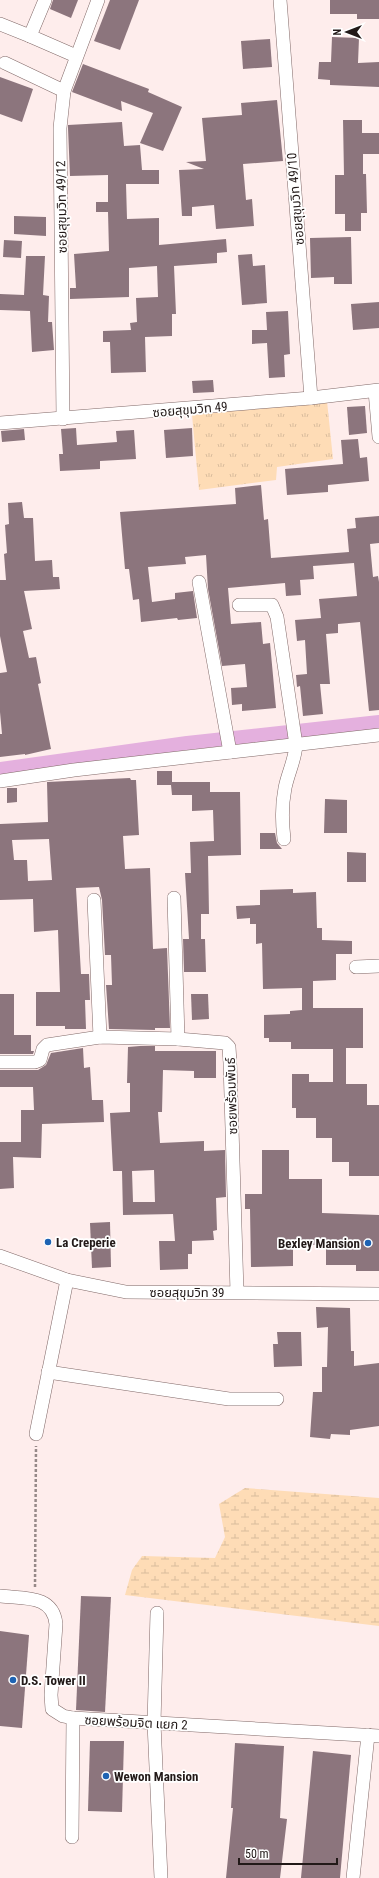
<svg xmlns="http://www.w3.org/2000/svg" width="379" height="1878" font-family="'Roboto Condensed','Noto Sans Thai',sans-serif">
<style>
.grass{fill:url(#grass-tufts)}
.wetland{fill:url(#wetland-marsh)}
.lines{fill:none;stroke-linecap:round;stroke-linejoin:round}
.canal{stroke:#e4b0de;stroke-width:14}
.building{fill:#8c757d;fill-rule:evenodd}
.minor-casing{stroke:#816968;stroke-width:14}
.path{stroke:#968988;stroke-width:2.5;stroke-dasharray:3 2;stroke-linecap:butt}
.minor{stroke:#fff;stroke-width:13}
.poi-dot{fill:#1e63b3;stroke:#fff;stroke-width:1.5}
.labels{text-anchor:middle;stroke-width:3.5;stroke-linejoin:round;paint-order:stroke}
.street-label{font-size:13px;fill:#221918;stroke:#fff}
.poi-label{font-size:13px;font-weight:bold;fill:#221918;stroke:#fff;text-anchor:start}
</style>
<defs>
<pattern id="grass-tufts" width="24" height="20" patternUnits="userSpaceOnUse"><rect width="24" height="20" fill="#fedcb6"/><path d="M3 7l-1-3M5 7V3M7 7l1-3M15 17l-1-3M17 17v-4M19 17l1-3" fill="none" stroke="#d9bc9c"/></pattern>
<pattern id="wetland-marsh" width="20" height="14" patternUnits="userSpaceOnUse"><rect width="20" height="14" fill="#fedcb6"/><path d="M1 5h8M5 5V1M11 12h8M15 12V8" fill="none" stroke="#d9bc9c"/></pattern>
</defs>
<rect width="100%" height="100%" fill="#feedec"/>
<path class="grass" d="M327,401L333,459L277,467L276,480L199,490L192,415Z"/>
<path class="wetland" d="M245,1488L379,1498V1626L125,1595L132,1570L142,1556L215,1558L225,1537L219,1504Z"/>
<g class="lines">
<path class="canal" d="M0,769L187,743L379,722"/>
</g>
<g class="building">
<path d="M53,0H78L71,18L50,9Z"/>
<path d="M110,0H139L120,50L94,41Z"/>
<path d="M330,0H379V19H357V14H330Z"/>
<path d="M332,37L359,38L358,63L379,62V87L330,85V80L318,79L319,62H331Z"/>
<path d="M270,39L272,67L243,69L241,41Z"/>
<path d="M83,64L149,89L148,92L182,107L163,151L140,143L153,113L121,101L122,111L72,92Z"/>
<path d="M0,77L33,89L22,122L0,114Z"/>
<path d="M277,100L283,161L243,164L246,200L252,199L254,226L216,229L214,205L192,207V216H182L179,170L204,169L186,162L206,161L202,118L242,115L241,103Z"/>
<path d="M343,120H362V133H379V154H363V174H366L367,213H361V231H345V214H335V175H344Z"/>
<path d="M122,122L124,146L140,145L142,170H159V184H126L127,219L159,218V245L226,239L227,252L217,253V263L174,266L176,314H172V336L145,337L146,372L111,373L110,342H103V331L131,330L130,323L137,322L136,298L158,297L157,266L129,268V297L70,299V288H76L74,254L109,251L108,212H96V202H108V175L70,176L68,128V125Z"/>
<path d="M14,216L46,217V236L14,234Z"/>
<path d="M351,237L352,284H334V277L311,278L310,238Z"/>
<path d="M4,240L22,241L21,258L3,257Z"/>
<path d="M252,254L253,266L265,265L267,303L242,305L238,255Z"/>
<path d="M26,256H45L43,295L49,296L48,322H52L54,350L32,352L30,311L0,310V294L24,295Z"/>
<path d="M379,302V328L353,330L351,304Z"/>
<path d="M288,311L290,354L284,355L285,377L269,378L267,343L252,344V330H267L266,312Z"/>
<path d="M213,380L214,392L193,393L192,381Z"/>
<path d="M365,406L367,433L349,435L347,407Z"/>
<path d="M76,428L77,445L117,442L116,431L134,430L136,459L100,461V469L60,471L59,454H63L61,429Z"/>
<path d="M192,428L193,456L166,458L164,430Z"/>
<path d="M24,429L25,440L2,442L1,431Z"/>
<path d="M358,439L360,458L367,457L369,481L328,485V492L287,495L285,469L343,464L341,440Z"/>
<path d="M261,485L264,520L268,519L271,558L349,552L347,529L356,528L355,518L379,516V543L370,544L373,577L378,576L379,582V710L369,711L360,622L338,624V633L326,634L330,684H320L323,714L303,716L300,686L297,687L296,675L307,674L305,640L297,641L295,620L321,618L319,599L357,596L354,563L313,566L314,579L300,580L301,595L286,596L285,583L228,588L231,624L261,622L263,644L270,643L276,708L242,711V704L232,705L231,688L247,687L245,664L222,666L208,589L206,555L185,557L186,564L148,567L152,602L175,599V593L193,591L197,618L178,620L177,618L141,622L139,599L133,600L129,569H125L120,512L236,504L235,488Z"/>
<path d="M22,502L24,518H33L35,561L52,560L53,577H59L60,589L24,591L32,629L23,631L29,658L36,657L41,683L38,684L51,749L25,755V754L0,757V734H2L0,712V673L7,672L0,636V580H6L4,554L7,553L5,525L9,524L8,503Z"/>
<path d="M157,771H172V782H210V792H240L241,855L208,856L209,914H201V939H205L206,972H184L183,939H189L185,873H191L190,842L214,841L213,810L192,811V795H172L171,785H157Z"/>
<path d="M130,778L131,780H136L139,835L123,836L125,869L150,868L153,949L167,948L170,1028H155V1030L109,1029L106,985H112L111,955H105L102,900L99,887L76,888L81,974H89L90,1000H85L86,1029H65V1026H36V992H60L58,930L34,932L33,899L0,900V824L48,822L47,782ZM49,839L52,880L28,881L27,860H14L12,840Z"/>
<path d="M7,788H17V802L7,803Z"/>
<path d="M325,799L347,800V833H324Z"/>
<path d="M260,833H275L277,843L282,849H260Z"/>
<path d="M347,852L366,853V882H347Z"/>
<path d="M293,889V893L316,892L317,928H322V940L352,941V954H336V980L313,981V1008H363V1048H346V1084H367V1105H379V1176H349V1162H332V1138H316V1118H296V1108H292V1074H309V1082H333V1049H291V1042H269V1038H264V1015L290,1014V1011L302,1010V988L263,989L262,943L256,944V924H250V918L237,919L236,906L260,905V890Z"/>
<path d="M0,994H14V1035H31V1051H34L33,1054H0Z"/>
<path d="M191,994H208L209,1019L192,1020Z"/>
<path d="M140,1046H155V1051H216V1078H194V1071L163,1070L162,1112H158L160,1143L204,1141V1151L225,1150L226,1197L216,1198L217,1230L213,1231L214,1240L192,1241V1254H188V1269L160,1270L159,1241H175L173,1214L123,1215L122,1171H113L110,1113L130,1112V1083H127L128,1047ZM154,1170L155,1202H133L132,1171Z"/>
<path d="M83,1048L84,1068L90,1067L92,1100H103L104,1122L42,1124L41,1158L13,1157L14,1188L0,1189V1142H21V1110H34L33,1087H0V1070H38L46,1065L51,1053Z"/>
<path d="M262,1150H289V1179H322V1213L379,1215V1271H356V1265H326V1245H293V1266L251,1267L250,1209H245V1194H262Z"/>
<path d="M110,1222L111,1267L92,1268L90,1223Z"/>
<path d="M316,1307L350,1308L351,1351H354V1366L379,1363V1426L350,1430V1435L331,1434L330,1439L310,1437L313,1392H322V1367H327L328,1327L317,1328Z"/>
<path d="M277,1332H301L302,1366L274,1367L273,1344H278Z"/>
<path d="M81,1596L111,1597L105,1712L76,1710Z"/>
<path d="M0,1631L29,1635L22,1728L0,1726Z"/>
<path d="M90,1741H124L122,1812L88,1811Z"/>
<path d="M235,1743L284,1746L280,1818L287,1819L280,1878H226L233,1808H231Z"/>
<path d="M313,1751L351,1755L340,1878H301Z"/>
</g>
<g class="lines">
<defs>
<g id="minor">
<path d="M45,0L30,36L76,56"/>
<path d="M280,0L311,398"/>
<path d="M0,24L30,36"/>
<path d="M5,63L64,91"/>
<path d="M375,391L379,437"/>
<path d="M63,419L60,128L64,91L98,0"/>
<path d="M0,423L311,398L379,390"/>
<path d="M199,582L230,752"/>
<path d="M239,605H272L277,617L296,745C295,760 288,773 285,788C282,803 282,823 284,839"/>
<path d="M0,781L74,770L379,735"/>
<path d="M174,898L178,1039"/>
<path d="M94,900L100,1037"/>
<path d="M356,967L379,966"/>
<path d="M0,1062H35L40,1060L43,1049L47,1045L100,1037L178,1039L225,1043L229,1047L230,1063L237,1292"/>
<path d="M0,1256L67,1280L126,1292L379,1294"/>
<path d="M48,1372L229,1399H277"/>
<path d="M36,1434L67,1280"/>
<path d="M0,1596C23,1599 53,1594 56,1624L51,1695L52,1709L63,1716L73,1718L379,1736"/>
<path d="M157,1613L154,1723L161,1878"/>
<path d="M72,1837L73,1718"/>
<path d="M353,1878L368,1735"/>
</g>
</defs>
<use href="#minor" class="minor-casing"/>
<path class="path" d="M35,1587L36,1446"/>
<use href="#minor" class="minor"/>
</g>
<g class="poi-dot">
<circle cx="48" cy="1242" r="4"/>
<circle cx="368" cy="1243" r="4"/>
<circle cx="13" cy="1680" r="4"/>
<circle cx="106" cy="1776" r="4"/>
</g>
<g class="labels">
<g class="street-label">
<text transform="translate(295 199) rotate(-95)" y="5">ซอยสุขุมวิท 49/10</text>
<text transform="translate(61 207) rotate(-91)" y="5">ซอยสุขุมวิท 49/12</text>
<text transform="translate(190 409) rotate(-5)" y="5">ซอยสุขุมวิท 49</text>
<text transform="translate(231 1096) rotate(-92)" y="5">ซอยพร้อมพันธ์</text>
<text x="187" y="1297">ซอยสุขุมวิท 39</text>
<text transform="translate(136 1722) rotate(3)" y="5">ซอยพร้อมจิต แยก 2</text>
</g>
<g class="poi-label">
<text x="56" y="1247">La Creperie</text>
<text x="360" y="1248" text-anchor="end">Bexley Mansion</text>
<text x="21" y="1685">D.S. Tower II</text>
<text x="114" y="1781">Wewon Mansion</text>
</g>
</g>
<g transform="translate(347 32) rotate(270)" stroke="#ffffff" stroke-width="3" paint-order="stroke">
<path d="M0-3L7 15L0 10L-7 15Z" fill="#221918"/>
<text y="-6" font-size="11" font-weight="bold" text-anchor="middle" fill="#221918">N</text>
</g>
<path d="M239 1858v6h98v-6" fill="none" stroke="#221918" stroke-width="2"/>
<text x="245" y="1858" font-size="12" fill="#221918" stroke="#ffffff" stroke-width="3" paint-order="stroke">50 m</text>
</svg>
